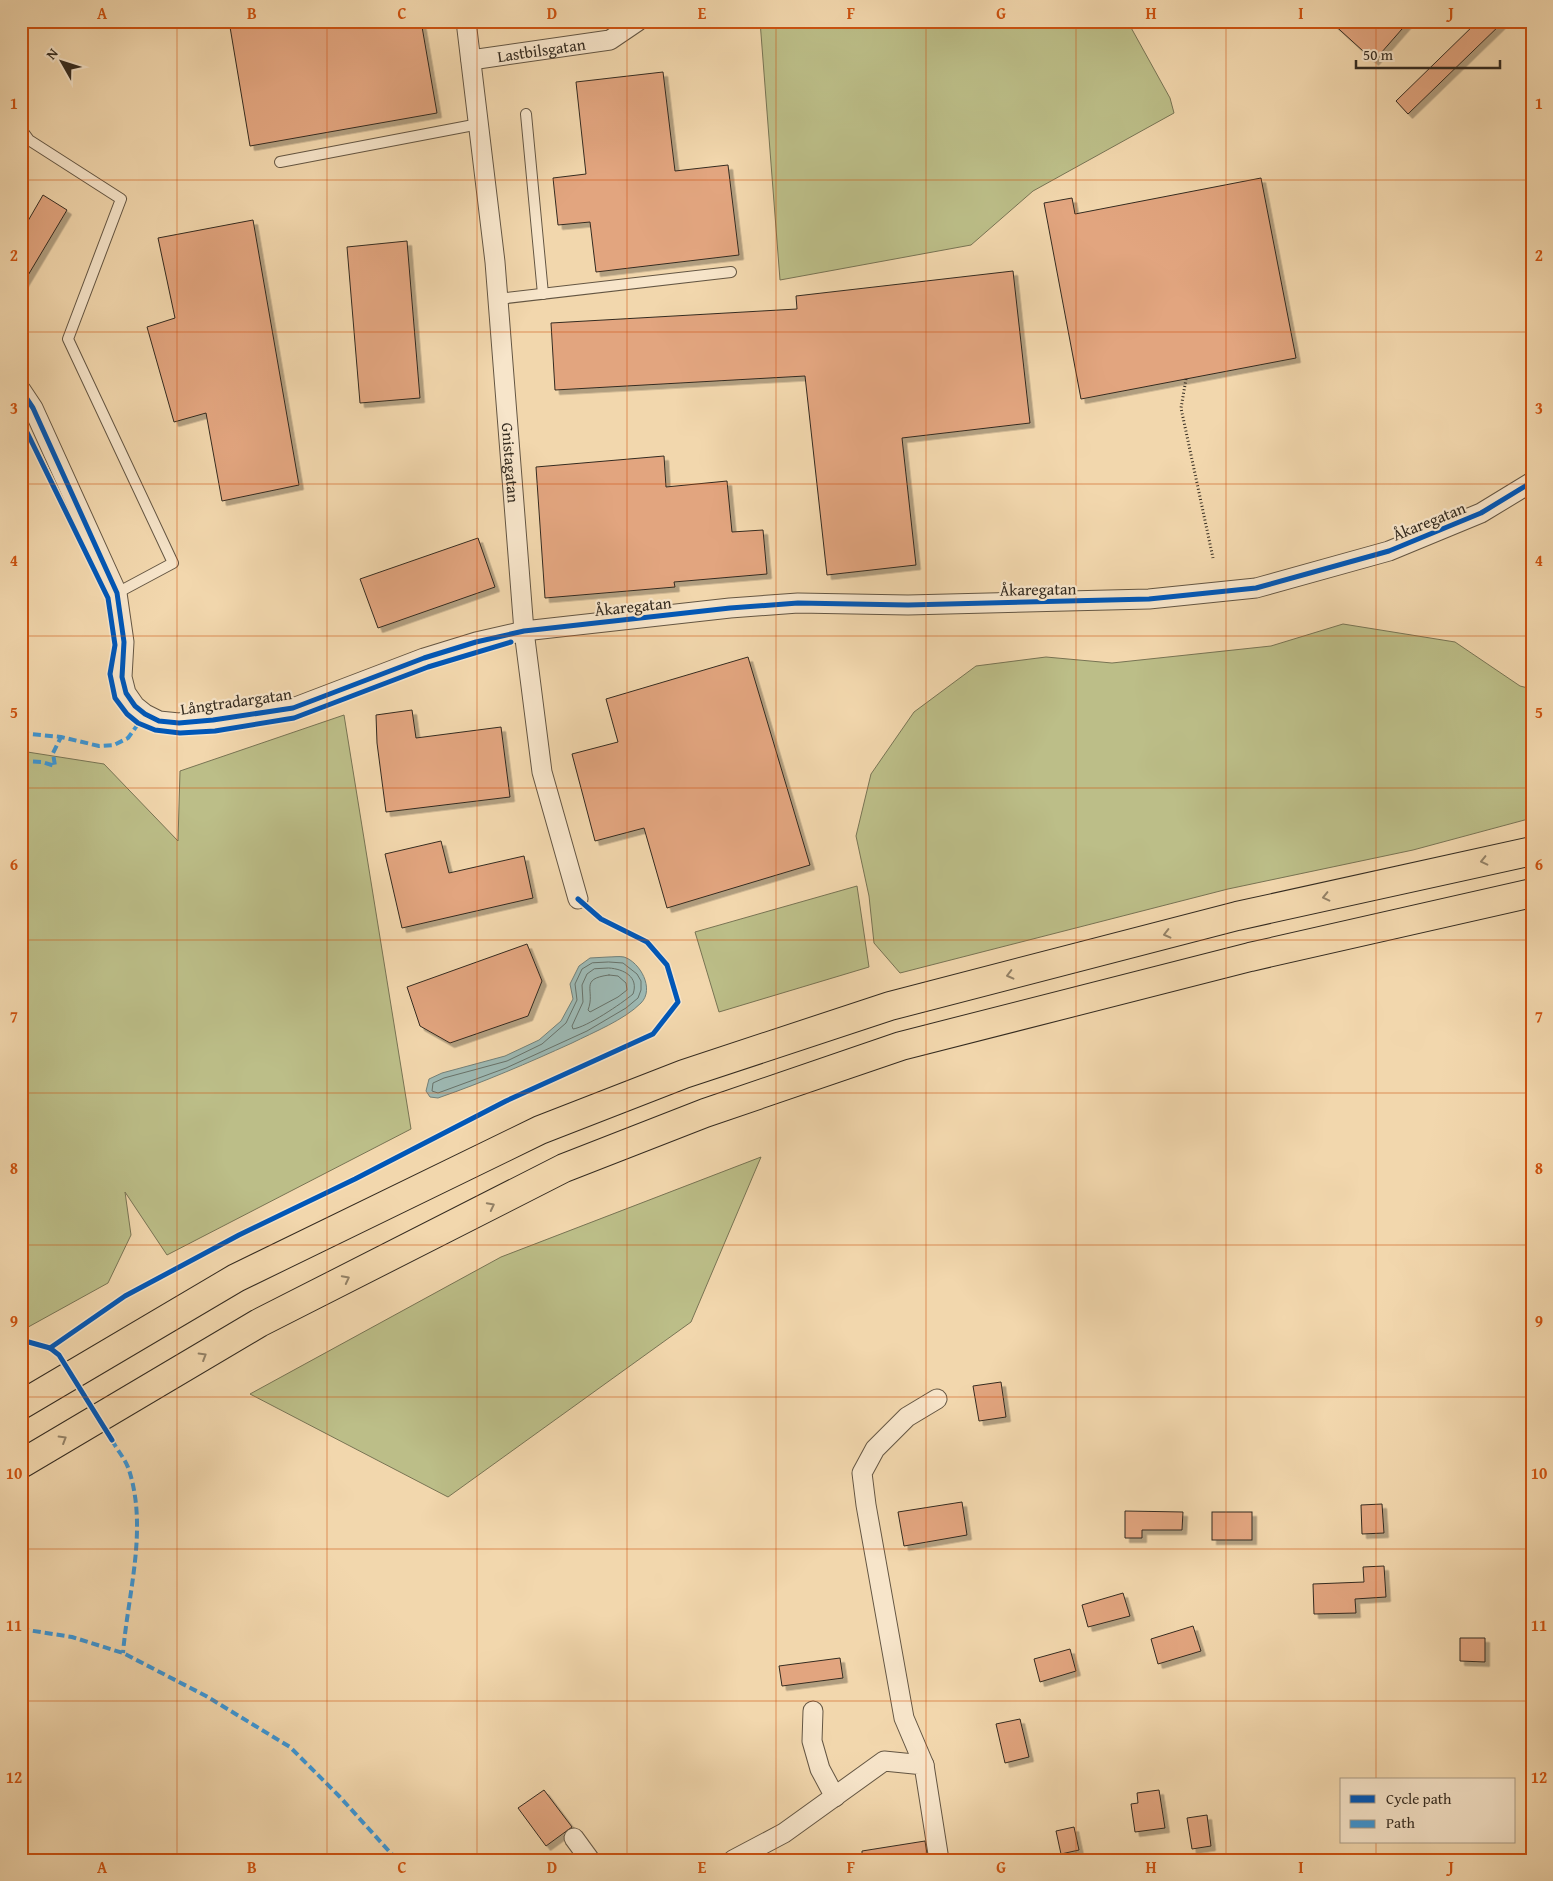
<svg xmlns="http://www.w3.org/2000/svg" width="1553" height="1881" font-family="'Gentium Book Plus',serif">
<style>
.green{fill:#bcbe88;stroke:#787454}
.water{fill:#9db8b2;stroke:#738078}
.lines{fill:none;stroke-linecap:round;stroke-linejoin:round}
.shore{stroke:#687269;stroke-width:1}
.building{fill:#e2a57f;stroke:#342b20;filter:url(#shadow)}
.lane-casing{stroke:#645643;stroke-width:12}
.street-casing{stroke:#645643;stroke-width:21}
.highway-casing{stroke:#342b20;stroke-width:30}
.path{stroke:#342b20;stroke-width:3;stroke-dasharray:1 2.5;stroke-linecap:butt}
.lane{stroke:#f7e5ca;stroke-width:10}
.street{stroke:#f7e5ca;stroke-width:19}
.highway{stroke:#f2d7ad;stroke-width:28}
.quiet{stroke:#3d96d5;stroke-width:4;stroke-dasharray:8 4;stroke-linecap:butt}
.cycleway-casing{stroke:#f7e5ca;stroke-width:8}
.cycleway{stroke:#0057b8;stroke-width:5}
.oneway{stroke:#938166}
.grid{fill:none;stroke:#cd520f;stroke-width:1;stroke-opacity:0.55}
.labels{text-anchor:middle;stroke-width:4.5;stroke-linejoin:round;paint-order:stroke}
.street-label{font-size:16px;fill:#342b20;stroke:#f7e5ca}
.neatline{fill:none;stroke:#cd520f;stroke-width:2}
.grid-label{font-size:16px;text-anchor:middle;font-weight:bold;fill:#cd520f}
</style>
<defs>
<filter id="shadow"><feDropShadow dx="4.5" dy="4.5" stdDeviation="0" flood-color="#0004"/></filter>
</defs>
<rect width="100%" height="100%" fill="#f2d7ad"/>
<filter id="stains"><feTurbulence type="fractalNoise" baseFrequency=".004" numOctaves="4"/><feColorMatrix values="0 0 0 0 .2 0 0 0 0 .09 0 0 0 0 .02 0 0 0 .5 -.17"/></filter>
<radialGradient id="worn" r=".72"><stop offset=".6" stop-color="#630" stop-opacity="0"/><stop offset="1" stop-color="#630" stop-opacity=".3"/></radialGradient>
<g class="green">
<path d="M760,21H1130L1129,24L1170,98L1174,113L1033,191L971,245L780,280Z"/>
<path d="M1343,624L1455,642L1520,686L1532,689V818L1413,850L1228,889L900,973L874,943L869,896L856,836L871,774L914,712L976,666L1046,657L1112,663L1271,646Z"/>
<path d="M344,715L411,1129L167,1255L125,1192L131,1235L108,1283L21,1331V751L104,764L178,841L180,771Z"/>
<path d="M857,886L869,967L719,1012L695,932Z"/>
<path d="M761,1157L691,1322L448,1497L250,1394L501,1257Z"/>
</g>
<path class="water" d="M608,957C613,957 619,956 624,957C640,962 655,989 641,1003C624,1020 594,1032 572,1043C528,1063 484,1082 438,1098L430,1097L426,1091L429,1079L442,1073L505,1056L539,1040L561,1021L573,999L570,984L579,966L590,958Z"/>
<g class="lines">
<g class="shore">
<path d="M609,962L623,963L637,974L641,981V990L638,998L626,1008L587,1031L506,1068L438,1093L432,1091L433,1083L444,1078L507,1061L542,1044L566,1023L577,1000L575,984L582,969L592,963Z"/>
<path d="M609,968C624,969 639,977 633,994C621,1004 587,1027 573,1029L572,1026L583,1002L582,985L587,974L594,969Z"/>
<path d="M609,975L618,976L626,983L627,990L618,997L590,1012L588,1010C596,990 578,979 609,975Z"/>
</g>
</g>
<g class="building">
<path d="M229,21H421L437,113L250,146Z"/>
<path d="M1330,21H1409L1374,61Z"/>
<path d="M1478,21H1504L1408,114L1396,101Z"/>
<path d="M663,72L675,171L728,165L739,255L596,272L590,222L558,225L553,178L586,174L576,82Z"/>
<path d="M1261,178L1296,358L1081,399L1044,203L1072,198L1075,214Z"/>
<path d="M43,195L67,210L21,287V233Z"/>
<path d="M253,220L299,485L222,501L206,413L174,422L147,327L175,318L158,238Z"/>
<path d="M407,241L420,398L360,403L347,247Z"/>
<path d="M1013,271L1030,423L902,438L916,565L827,575L805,376L555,390L551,323L797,309L796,296Z"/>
<path d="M664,456L666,487L727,481L732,532L763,530L767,574L674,582L675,587L545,598L536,467Z"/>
<path d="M478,538L495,587L378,628L360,579Z"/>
<path d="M748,657L810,865L667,908L644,828L595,841L572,754L618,742L606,699Z"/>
<path d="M412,710L416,738L501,727L510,797L386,812L377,743L376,715Z"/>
<path d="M441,841L449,873L524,856L533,898L402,928L385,854Z"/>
<path d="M527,944L542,981L528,1016L450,1043L420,1026L407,987Z"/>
<path d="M1001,1382L1006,1417L979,1421L973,1386Z"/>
<path d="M962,1502L967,1535L904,1546L898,1512Z"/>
<path d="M1382,1504L1384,1533L1362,1534L1361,1505Z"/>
<path d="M1125,1511L1183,1512L1182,1530H1142V1538H1125Z"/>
<rect x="1212" y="1512" width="40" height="28"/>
<path d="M1384,1566L1386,1597L1355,1599L1356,1613L1314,1614L1313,1584L1364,1582L1363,1567Z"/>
<path d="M1123,1593L1130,1616L1088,1627L1082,1605Z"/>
<path d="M1193,1626L1201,1651L1158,1664L1151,1639Z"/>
<path d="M1460,1638H1485V1662L1460,1661Z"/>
<path d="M1070,1649L1076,1671L1040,1682L1034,1659Z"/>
<path d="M840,1658L843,1678L782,1686L779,1666Z"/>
<path d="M1020,1719L1029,1757L1005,1763L996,1724Z"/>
<path d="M544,1790L572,1827L546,1846L518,1808Z"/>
<path d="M1159,1790L1165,1828L1135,1832L1131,1804L1138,1803L1137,1793Z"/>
<path d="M1207,1815L1211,1846L1192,1849L1187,1818Z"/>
<path d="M1074,1827L1079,1850L1061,1854L1056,1831Z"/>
<path d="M925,1841L928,1860H862V1851Z"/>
</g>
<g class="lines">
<defs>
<g id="lane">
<path d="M526,114L543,294"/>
<path d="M21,129L29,140L121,199L68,339L173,563L117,593"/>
<path d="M280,162L479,124"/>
<path d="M498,299L731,272"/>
</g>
<g id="street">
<path id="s1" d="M466,21L495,262L524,631L542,772L578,899"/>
<path id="s2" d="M471,60L610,40L638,21"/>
<path d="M21,390L33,408L117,593L124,642L122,677L126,693L135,706L145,714L159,721L179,723L213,720L293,708L424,658L476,642L524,631L730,608L798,603L908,605L1149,599L1256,588L1389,551L1481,513L1532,482"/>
<path d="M813,1711L812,1741L820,1769L835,1797"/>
<path d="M924,1765L904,1718L866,1505L862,1473L875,1449L907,1417L937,1399"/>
<path d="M574,1838L590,1860"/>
<path d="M733,1860L784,1833L884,1761L924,1765L939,1860"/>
</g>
<g id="highway">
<path d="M21,1405L236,1278L540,1130L684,1074L890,1006L1237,916L1532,851"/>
<path d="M21,1464L259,1323L564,1168L705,1113L901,1046L1250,957L1532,893"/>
</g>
</defs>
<use href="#lane" class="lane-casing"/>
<use href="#street" class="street-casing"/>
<use href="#highway" class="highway-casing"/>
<path class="path" d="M1186,379L1181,408L1213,558"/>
<use href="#lane" class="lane"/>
<use href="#street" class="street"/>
<use href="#highway" class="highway"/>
<g class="quiet">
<path d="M21,733L61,737L99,746L114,745L128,738L141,720"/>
<path d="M21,761L42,762L55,766L53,753L61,737"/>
<path d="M112,1440C117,1450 126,1460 129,1470C148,1529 128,1593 123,1653"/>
<path d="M21,1629L72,1637L123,1653L206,1696L290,1747L340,1797L397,1860"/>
</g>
<defs>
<g id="cycleway">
<path d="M21,390L33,408L117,593L124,642L122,677L126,693L135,706L145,714L159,721L179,723L213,720L293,708L424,658L476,642L524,631L730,608L798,603L908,605L1149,599L1256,588L1389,551L1481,513L1532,482"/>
<path d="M21,420L108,598L115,645L110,674L115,698L127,714L138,723L155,730L180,733L215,731L294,718L428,667L511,642"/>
<path d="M21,1342L25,1341L50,1348L59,1355L112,1440"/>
<path d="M50,1348L125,1296L239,1235L355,1179L506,1101L653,1034L678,1002L667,965L647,942L601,919L578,899"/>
</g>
</defs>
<use href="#cycleway" class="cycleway-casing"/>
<use href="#cycleway" class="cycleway"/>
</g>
<defs><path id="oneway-chevron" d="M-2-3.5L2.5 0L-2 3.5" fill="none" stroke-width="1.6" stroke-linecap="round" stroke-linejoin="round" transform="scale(1.25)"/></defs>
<g class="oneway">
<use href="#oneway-chevron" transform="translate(1484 861) rotate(167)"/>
<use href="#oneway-chevron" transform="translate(1326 897) rotate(167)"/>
<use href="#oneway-chevron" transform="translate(1167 934) rotate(166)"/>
<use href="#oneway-chevron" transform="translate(1010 975) rotate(166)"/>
<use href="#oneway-chevron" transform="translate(491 1206) rotate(-27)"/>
<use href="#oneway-chevron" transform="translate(346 1279) rotate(-27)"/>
<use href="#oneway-chevron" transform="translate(203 1356) rotate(-31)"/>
<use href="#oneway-chevron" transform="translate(63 1439) rotate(-31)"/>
</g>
<path class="grid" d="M177,21V1860M327,21V1860M477,21V1860M627,21V1860M776,21V1860M926,21V1860M1076,21V1860M1226,21V1860M1376,21V1780M21,180H1532M21,332H1532M21,484H1532M21,636H1532M21,788H1532M21,940H1532M21,1093H1532M21,1245H1532M21,1397H1532M21,1549H1532M21,1701H1532M1376,1842V1860"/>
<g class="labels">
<g class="street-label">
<text dy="6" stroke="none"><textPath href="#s2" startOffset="71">Lastbilsgatan</textPath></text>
<text dy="6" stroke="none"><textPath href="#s1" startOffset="444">Gnistagatan</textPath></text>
<text transform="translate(1429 521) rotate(-22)" y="6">Åkaregatan</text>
<text transform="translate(1038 589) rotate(-1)" y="6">Åkaregatan</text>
<text transform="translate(633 606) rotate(-6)" y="6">Åkaregatan</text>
<text transform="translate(236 701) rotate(-8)" y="6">Långtradargatan</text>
</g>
</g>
<rect width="1553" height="1881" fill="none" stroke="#f2d7ad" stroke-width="55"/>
<rect x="1340" y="1778" width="175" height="65" fill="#f7e5ca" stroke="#a99b86"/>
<rect x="1350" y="1795" width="25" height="8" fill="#0057b8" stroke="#a99b86"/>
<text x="1386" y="1804" font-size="15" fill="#342b20">Cycle path</text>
<rect x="1350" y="1820" width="25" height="8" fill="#3d96d5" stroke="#a99b86"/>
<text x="1386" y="1828" font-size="15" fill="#342b20">Path</text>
<g transform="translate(62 62) rotate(309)" stroke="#f7e5ca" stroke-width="4" paint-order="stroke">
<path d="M0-4L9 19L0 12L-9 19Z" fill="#342b20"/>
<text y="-8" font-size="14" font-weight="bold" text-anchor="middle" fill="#342b20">N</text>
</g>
<path d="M1356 60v8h144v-8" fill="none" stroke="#342b20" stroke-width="2.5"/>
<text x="1363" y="60" font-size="15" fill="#342b20" stroke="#f7e5ca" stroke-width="4" paint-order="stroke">50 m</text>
<rect x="28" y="28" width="1498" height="1826" class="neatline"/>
<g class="grid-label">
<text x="102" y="19">A</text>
<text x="252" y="19">B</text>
<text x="402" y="19">C</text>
<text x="552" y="19">D</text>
<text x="702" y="19">E</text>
<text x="851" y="19">F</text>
<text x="1001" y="19">G</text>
<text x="1151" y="19">H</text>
<text x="1301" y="19">I</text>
<text x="1451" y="19">J</text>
<text x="14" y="109">1</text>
<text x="1539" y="109">1</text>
<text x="14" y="261">2</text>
<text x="1539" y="261">2</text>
<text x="14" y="414">3</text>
<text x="1539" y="414">3</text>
<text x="14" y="566">4</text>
<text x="1539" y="566">4</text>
<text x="14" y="718">5</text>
<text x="1539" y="718">5</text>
<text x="14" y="870">6</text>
<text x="1539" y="870">6</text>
<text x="14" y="1022">7</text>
<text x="1539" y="1022">7</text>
<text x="14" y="1174">8</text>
<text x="1539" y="1174">8</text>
<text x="14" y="1327">9</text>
<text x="1539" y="1327">9</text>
<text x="14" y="1479">10</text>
<text x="1539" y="1479">10</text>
<text x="14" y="1631">11</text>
<text x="1539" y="1631">11</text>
<text x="14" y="1783">12</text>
<text x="1539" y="1783">12</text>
<text x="102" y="1873">A</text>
<text x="252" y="1873">B</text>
<text x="402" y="1873">C</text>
<text x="552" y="1873">D</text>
<text x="702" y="1873">E</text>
<text x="851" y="1873">F</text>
<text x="1001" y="1873">G</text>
<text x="1151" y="1873">H</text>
<text x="1301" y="1873">I</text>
<text x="1451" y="1873">J</text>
</g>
<rect width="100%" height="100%" filter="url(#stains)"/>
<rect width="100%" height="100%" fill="url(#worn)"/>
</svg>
